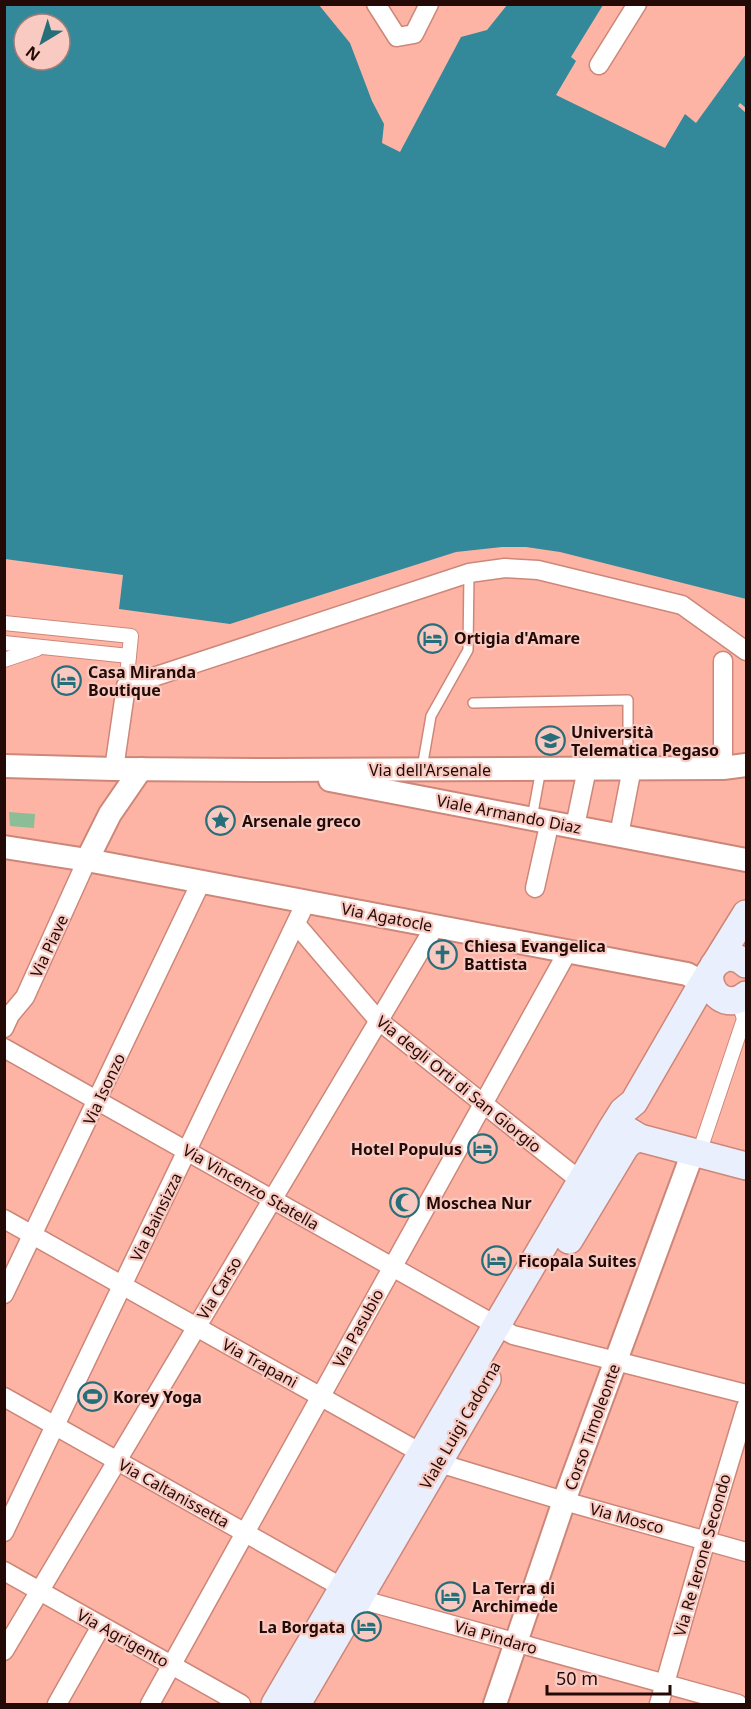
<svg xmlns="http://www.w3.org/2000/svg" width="751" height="1709" font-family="'Noto Sans',sans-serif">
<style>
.green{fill:#8bbe97}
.water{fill:#338999;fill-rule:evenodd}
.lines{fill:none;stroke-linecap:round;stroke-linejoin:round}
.service-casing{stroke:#cd8779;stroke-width:12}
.pedestrian-casing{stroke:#cd8779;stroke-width:16}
.minor-casing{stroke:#cd8779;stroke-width:21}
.tertiary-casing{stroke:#cd8779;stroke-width:26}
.secondary-casing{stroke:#cd8779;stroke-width:30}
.service{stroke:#fff;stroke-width:9}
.pedestrian{stroke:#fff;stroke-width:14}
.minor{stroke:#fff;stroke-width:18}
.tertiary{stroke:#fff;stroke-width:22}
.secondary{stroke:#eaeffe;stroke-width:27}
.labels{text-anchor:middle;stroke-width:4.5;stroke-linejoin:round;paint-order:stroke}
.poi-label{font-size:16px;font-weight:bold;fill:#240a06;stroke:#f8cac1;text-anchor:start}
.street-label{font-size:16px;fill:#240a06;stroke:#f8cac1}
</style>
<rect width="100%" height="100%" fill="#feb4a5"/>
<path class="green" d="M9,812L35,814L34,828L10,826Z"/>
<path class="water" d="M5,4L319,5L350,43L372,101L384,124L382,143L400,152L461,37L487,30L507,5H603L571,57L576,61L556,95L665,148L685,114L696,123L746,54V108L740,103L738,106L746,113V599L560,552L526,547H502L456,552L230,624L119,609L123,575L5,559ZM24,24H60V60H24Z"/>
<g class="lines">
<defs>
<g id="service">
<path d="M473,703L628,700V768"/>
<path d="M422,768L431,716L468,650L469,573"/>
<path d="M532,818L541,769"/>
</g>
<g id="pedestrian">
<path d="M4,623L131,636L126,686"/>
<path d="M4,643L129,656"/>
<path d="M4,660L37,649"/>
<path d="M699,1153L744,1019L738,1000"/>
</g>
<g id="minor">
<path d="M376,4L397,37L414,34L429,4"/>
<path d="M599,65L637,4"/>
<path d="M723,768V661"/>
<path d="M114,769L126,686L469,573L505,568L538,570L682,605L746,651"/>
<path d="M575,826L587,769"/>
<path d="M619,835L632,768"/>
<path d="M535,888L550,821"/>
<path d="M296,924L378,1020L582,1182"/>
<path d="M4,1028L10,1015L25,997L87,860"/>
<path d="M4,1048L513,1335L746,1394"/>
<path d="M4,1219L439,1463L564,1501L746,1552"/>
<path d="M4,1294L201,882"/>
<path d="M4,1397L343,1588L359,1599L738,1704"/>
<path d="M4,1532L306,902"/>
<path d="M4,1571L241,1704"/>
<path d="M4,1651L435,926"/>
<path d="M57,1704L101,1626"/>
<path d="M150,1704L568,951"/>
<path d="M659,1704L706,1540L746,1407"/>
</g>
<g id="tertiary">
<path d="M4,766L114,769L272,770L723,768L746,765"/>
<path d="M330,780L746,860"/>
<path d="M4,847L87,860L687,974L711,987"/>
<path d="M87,860L110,814L141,769"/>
<path d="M495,1704L564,1501L693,1152"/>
</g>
<g id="secondary">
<path d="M714,965C724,956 735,954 746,964"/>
<path d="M710,972C707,994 728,1010 746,995"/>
<path d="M625,1129L640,1138L746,1166"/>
<path d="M569,1240L625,1147L631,1141L640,1138"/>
<path d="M275,1704L611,1130L623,1111L634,1102L697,993L746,914"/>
<path d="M297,1704L487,1379"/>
</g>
</defs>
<use href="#service" class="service-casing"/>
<use href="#pedestrian" class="pedestrian-casing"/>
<use href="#minor" class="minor-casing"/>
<use href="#tertiary" class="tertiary-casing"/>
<use href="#secondary" class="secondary-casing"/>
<use href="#service" class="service"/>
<use href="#pedestrian" class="pedestrian"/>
<use href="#minor" class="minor"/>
<use href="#tertiary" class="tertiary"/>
<use href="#secondary" class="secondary"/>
</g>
<defs>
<symbol id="hotel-ring" viewBox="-11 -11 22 22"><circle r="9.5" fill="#f8cac1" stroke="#276e7b" stroke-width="1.5"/><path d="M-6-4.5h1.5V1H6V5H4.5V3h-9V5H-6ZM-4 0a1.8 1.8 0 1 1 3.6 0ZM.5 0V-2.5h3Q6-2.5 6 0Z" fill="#276e7b"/></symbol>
<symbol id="university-ring" viewBox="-11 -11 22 22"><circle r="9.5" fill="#f8cac1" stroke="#276e7b" stroke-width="1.5"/><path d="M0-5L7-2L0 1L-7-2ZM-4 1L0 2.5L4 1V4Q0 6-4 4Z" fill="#276e7b"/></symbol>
<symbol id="sight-ring" viewBox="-11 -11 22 22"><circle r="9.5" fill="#f8cac1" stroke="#276e7b" stroke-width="1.5"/><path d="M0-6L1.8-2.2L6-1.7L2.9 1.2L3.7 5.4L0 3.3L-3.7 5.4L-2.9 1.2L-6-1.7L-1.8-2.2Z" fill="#276e7b"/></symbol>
<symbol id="church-ring" viewBox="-11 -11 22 22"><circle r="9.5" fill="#f8cac1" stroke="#276e7b" stroke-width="1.5"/><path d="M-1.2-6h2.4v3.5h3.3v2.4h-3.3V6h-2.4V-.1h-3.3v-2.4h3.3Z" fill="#276e7b"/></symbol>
<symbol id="mosque-ring" viewBox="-11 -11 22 22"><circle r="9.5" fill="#f8cac1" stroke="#276e7b" stroke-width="1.5"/><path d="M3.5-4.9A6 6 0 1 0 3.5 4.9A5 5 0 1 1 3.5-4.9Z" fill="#276e7b"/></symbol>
<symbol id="stadium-ring" viewBox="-11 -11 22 22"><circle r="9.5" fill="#f8cac1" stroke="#276e7b" stroke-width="1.5"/><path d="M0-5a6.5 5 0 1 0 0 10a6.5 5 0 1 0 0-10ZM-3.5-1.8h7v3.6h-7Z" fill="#276e7b"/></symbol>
</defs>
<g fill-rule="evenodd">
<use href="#hotel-ring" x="416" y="622" width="33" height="33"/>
<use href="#hotel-ring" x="50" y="664" width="33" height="33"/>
<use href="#university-ring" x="534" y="724" width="33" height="33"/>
<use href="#sight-ring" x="204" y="804" width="33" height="33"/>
<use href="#church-ring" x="426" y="938" width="33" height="33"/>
<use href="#hotel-ring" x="466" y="1132" width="33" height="33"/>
<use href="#mosque-ring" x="388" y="1186" width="33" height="33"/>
<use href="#hotel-ring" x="480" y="1244" width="33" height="33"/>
<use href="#stadium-ring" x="76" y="1380" width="33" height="33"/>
<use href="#hotel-ring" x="434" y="1580" width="33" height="33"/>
<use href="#hotel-ring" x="350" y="1610" width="33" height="33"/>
</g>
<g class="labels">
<g class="poi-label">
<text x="454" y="644">Ortigia d'Amare</text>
<text x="88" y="678">Casa Miranda<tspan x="88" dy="18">Boutique</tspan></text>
<text x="571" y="738">Università<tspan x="571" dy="18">Telematica Pegaso</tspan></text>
<text x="242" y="827">Arsenale greco</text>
<text x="464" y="952">Chiesa Evangelica<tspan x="464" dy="18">Battista</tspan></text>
<text x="462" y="1155" text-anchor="end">Hotel Populus</text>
<text x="426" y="1209">Moschea Nur</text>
<text x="518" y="1267">Ficopala Suites</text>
<text x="113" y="1403">Korey Yoga</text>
<text x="472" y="1594">La Terra di<tspan x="472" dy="18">Archimede</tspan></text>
<text x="345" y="1633" text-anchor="end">La Borgata</text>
</g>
<g class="street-label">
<text x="430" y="776">Via dell'Arsenale</text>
<text transform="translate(509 814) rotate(11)" y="6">Viale Armando Diaz</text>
<text transform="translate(387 917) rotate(11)" y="6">Via Agatocle</text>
<text transform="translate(49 946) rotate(-65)" y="6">Via Piave</text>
<text transform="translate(459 1084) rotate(39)" y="6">Via degli Orti di San Giorgio</text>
<text transform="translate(104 1089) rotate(-65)" y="6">Via Isonzo</text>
<text transform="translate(251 1187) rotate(30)" y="6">Via Vincenzo Statella</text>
<text transform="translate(156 1217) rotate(-64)" y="6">Via Bainsizza</text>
<text transform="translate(219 1288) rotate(-59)" y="6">Via Carso</text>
<text transform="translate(358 1328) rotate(-61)" y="6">Via Pasubio</text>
<text transform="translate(260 1363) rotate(29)" y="6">Via Trapani</text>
<text transform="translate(460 1425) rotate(-60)" y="6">Viale Luigi Cadorna</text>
<text transform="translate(592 1427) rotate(-70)" y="6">Corso Timoleonte</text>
<text transform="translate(174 1493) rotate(29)" y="6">Via Caltanissetta</text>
<text transform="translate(627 1518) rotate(15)" y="6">Via Mosco</text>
<text transform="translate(702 1555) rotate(-74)" y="6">Via Re Ierone Secondo</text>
<text transform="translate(496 1637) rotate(16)" y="6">Via Pindaro</text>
<text transform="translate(123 1638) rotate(29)" y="6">Via Agrigento</text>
</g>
</g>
<rect width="751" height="1709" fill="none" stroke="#240a06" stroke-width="12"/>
<g transform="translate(42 42) rotate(218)"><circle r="28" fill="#f8cac1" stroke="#a37d76" stroke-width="1.5"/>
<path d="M0-4.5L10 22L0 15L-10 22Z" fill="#276e7b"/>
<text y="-9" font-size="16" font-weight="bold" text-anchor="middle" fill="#240a06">N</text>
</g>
<path d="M547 1685v9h123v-9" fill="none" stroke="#240a06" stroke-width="3"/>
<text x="556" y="1685" font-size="18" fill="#240a06" stroke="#f8cac1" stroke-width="4.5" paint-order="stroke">50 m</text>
</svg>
